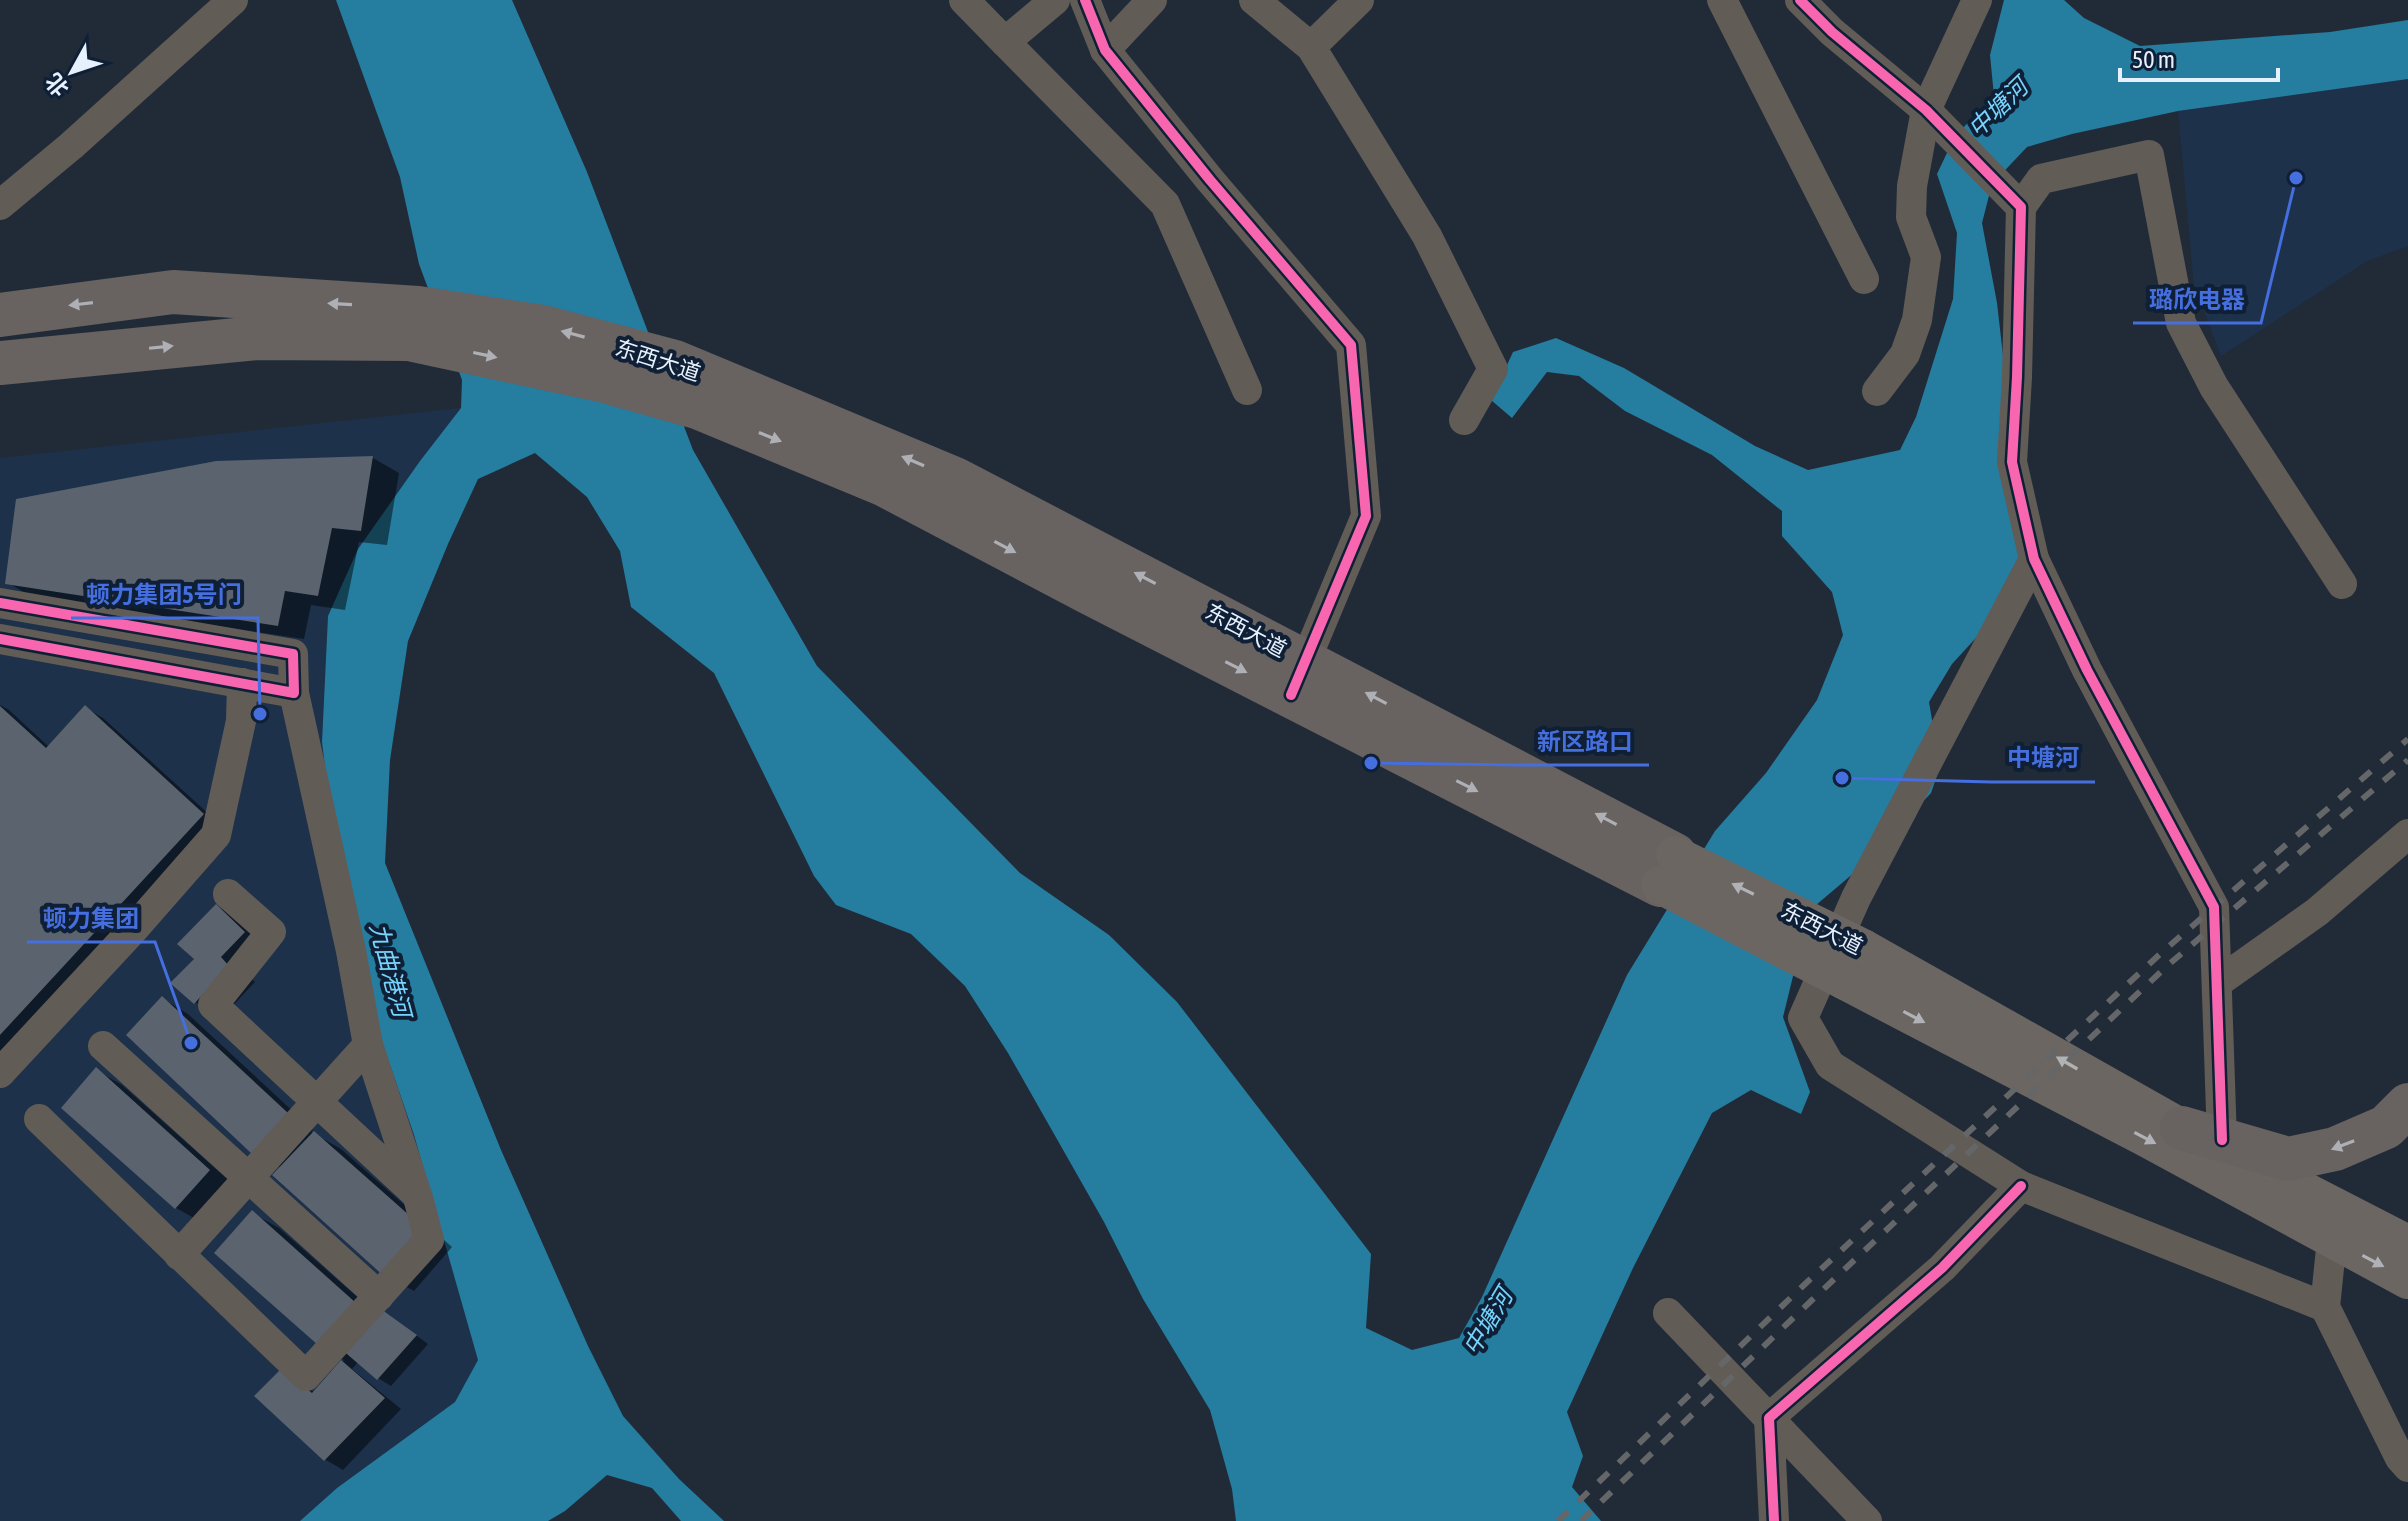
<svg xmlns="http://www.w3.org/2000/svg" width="2408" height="1521" font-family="'Asap Condensed','Noto Sans SC',sans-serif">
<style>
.built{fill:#1d314b}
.water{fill:#257da0}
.shadow{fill:#0007}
.building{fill:#5a636e}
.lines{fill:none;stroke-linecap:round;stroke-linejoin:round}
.minor{stroke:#625c57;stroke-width:30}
.major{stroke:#6c6662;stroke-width:38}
.highway{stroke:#686260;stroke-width:44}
.rail{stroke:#656668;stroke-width:6;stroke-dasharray:14 14;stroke-linecap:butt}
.major-bridge{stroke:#6c6662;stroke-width:38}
.cycleway-casing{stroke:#0f2036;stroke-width:15}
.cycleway{stroke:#f766af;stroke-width:10}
.oneway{fill:#aeb0b6}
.oneway2{fill:#b0b2b7}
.labels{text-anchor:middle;stroke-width:8;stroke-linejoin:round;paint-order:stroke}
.street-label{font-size:22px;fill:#e7f0fd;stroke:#0f2036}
.water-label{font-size:24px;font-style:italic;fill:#77d4fd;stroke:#0f2036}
.leader{fill:none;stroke:#456edf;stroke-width:3}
.callout-dot{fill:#456edf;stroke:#0f2036;stroke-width:3}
.callout-label{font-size:24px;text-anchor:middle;font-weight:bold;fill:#456edf;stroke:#0f2036;stroke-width:8;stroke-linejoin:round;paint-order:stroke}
</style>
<rect width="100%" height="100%" fill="#212b38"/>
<g class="built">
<path d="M2408,79V246L2367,261L2221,356L2194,285L2178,111Z"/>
<path d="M461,408L420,461L358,549L328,616L322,742L351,951L414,1135L478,1360L455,1402L337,1488L300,1521H0V458Z"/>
</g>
<path class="water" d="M336,0H512L587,172L693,450L817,666L1020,873L1109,935L1177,1002L1371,1254L1366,1328L1412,1350L1459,1338L1482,1297L1627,975L1715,831L1766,773L1817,700L1843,635L1832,592L1782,536V511L1712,455L1625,411L1579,376L1547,372L1512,418L1491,400L1513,352L1556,338L1624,368L1755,446L1808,470L1900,450L1916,417L1953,299L1957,233L1937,174L1955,136L1994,96L1990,55L2004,0H2064L2084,18L2140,46L2330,32L2408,20V79L2178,111L2072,134L2027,147L1992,184L1982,223L1997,303L2027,565L2007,604L1952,664L1929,702L1940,767L1931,793L1862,866L1809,911L1783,1017L1810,1092L1801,1114L1751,1090L1712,1113L1633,1268L1567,1412L1583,1456L1572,1487L1601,1521H1236L1232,1489L1210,1410L1143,1299L1104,1222L1008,1053L965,986L911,934L836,905L814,876L714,673L631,607L620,551L587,497L535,453L478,479L448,544L408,641L390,760L385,863L501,1150L588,1346L623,1416L679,1479L724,1521H681L652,1488L607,1475L565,1511L548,1521H300L337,1488L455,1402L478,1360L414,1135L351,951L335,850L322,742L328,616L358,549L420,461L461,408L462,380L419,264L400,177Z"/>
<g class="shadow">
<path d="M373,458L399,473L387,545L359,542L345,610L311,605L304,639L33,598L7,582Z"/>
<path d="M0,705L9,710L49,747L86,708L103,718L221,825L0,1064Z"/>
<path d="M217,906L243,921L270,948L246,973L255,982L222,1017L195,1002L196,959Z"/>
<path d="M162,998L188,1014L313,1130L311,1132L341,1149L452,1247L414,1291L387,1276L281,1168L254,1153Z"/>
<path d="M96,1070L122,1085L235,1186L203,1223L176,1208L63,1107Z"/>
<path d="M252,1213L279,1228L372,1310L388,1314L428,1344L391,1386L378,1378L359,1361L352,1369L401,1409L343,1470L326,1460L257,1396L300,1381L315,1393L344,1360L328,1351Z"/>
</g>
<g class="building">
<path d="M373,456L361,531L332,528L318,596L285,591L278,626L5,584L16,499L216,461Z"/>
<path d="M85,705L204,814L0,1035V706L46,748Z"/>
<path d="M216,904L245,932L221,957L229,966L194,1004L170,983L194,959L177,944Z"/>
<path d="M162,996L288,1113L252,1154L126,1035Z"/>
<path d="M96,1067L210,1170L175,1209L61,1108Z"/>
<path d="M314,1131L427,1231L386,1278L272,1175Z"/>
<path d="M252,1210L365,1311L327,1353L214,1253Z"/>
<path d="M374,1304L417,1335L377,1380L340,1348Z"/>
<path d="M341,1360L385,1398L324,1461L254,1396L282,1368L312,1393Z"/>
</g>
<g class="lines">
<g class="minor">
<path d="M964,0L1005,42L1055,0"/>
<path d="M1085,0L1105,50L1210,180L1351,345L1366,516L1298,679"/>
<path d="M1254,0L1311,47L1427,236L1493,369L1464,420"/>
<path d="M1722,0L1864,279"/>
<path d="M1800,0L1832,32L1926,110L2021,207L2017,377L2012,462L2034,559L2087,670L2214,907L2222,1140"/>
<path d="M1005,42L1165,204L1247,390"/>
<path d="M1311,47L1359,0"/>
<path d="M1105,50L1152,0"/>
<path d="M0,205L71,146L233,0"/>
<path d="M2021,207L2041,179L2149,155L2181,323L2214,387L2342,584"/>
<path d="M1877,391L1905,354L1917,320L1926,257L1911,217L1912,186L1926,110L1977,0"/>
<path d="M2034,559L1856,898L1803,1018L1830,1065L2021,1186L2325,1307"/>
<path d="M0,603L293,654L294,693L351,951L368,1045L179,1255"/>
<path d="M0,639L294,693"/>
<path d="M228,894L271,932L213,1005L415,1193"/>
<path d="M2217,983L2317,912L2408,834"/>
<path d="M103,1046L379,1296"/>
<path d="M0,1073L131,932L216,835L241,721L242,683"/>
<path d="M39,1119L306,1376L429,1240L419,1201L368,1045"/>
<path d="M2332,1239L2325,1307L2400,1458L2408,1467"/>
<path d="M1668,1313L1867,1521"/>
<path d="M1774,1521L1769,1418L1942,1268L2021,1186"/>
</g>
<g class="major">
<path d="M1863,948L2182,1128L2408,1244"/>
<path d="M1845,981L2146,1138L2408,1280"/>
</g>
<g class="highway">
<path d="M0,315L173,292L418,308L543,327L675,362L955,479L1675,855"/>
<path d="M0,363L257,338L409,339L605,381L697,407L885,485L1088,592L1660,885"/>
<path d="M2182,1128L2288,1159L2335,1149L2386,1127L2408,1105"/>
</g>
<g class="rail">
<path d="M1558,1521L1804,1285L2160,954L2408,739"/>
<path d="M1581,1521L1812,1300L2167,966L2408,760"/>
</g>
<g class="major-bridge">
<path d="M1675,855L1863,948"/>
<path d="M1660,885L1845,981"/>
</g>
<defs>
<g id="cycleway">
<path d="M1085,0L1105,50L1210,180L1351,345L1366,516L1291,695"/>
<path d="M1800,0L1832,32L1926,110L2021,207L2017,377L2012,462L2034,559L2087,670L2214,907L2222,1140"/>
<path d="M0,603L293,654L294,693L0,639"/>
<path d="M1774,1521L1769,1418L1942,1268L2021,1186"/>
</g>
</defs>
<use href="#cycleway" class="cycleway-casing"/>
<use href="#cycleway" class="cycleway"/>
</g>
<defs><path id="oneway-solid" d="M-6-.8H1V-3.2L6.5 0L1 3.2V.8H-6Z" transform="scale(2)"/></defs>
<g class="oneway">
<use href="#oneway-solid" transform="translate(81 304) rotate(173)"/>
<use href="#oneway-solid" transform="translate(340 304) rotate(-177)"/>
<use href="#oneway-solid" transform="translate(573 334) rotate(-165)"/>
<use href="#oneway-solid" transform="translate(161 347) rotate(-6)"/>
<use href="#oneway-solid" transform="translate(485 355) rotate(12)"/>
<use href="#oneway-solid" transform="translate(770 437) rotate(22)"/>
<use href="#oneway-solid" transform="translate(913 461) rotate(-157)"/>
<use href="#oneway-solid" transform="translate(1005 547) rotate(28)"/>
<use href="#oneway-solid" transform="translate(1145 578) rotate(-152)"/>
<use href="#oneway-solid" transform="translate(1236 667) rotate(27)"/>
<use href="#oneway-solid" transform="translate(1376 698) rotate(-152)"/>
<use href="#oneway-solid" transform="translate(1467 786) rotate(27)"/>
<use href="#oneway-solid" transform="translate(1606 819) rotate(-152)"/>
<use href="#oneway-solid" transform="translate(2343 1145) rotate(159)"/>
</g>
<g class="oneway2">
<use href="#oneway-solid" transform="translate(1743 889) rotate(-154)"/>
<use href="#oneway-solid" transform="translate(1914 1017) rotate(28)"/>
<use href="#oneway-solid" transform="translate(2067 1063) rotate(-150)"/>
<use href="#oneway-solid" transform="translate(2145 1138) rotate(28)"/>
<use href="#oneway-solid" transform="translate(2373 1261) rotate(28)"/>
</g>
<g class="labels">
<g class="street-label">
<text transform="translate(658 360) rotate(18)" y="8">东西大道</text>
<text transform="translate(1246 630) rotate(28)" y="8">东西大道</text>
<text transform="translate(1822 928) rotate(27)" y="8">东西大道</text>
</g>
<g class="water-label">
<text transform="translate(1998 108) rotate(-44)" y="8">中塘河</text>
<text transform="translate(390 970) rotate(75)" y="8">九曲港河</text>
<text transform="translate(1488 1322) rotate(-59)" y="8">中塘河</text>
</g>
</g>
<path class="leader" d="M2296 178L2261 323H2133M260 714L258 618H71M1371 763L1521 765H1649M1842 778L1991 782H2095M191 1043L155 942H27"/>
<g class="callout-dot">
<circle cx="2296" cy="178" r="8"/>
<circle cx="260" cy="714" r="8"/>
<circle cx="1371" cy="763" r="8"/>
<circle cx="1842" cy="778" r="8"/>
<circle cx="191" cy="1043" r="8"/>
</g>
<g class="callout-label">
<text x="2197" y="308">璐欣电器</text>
<text x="164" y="603">顿力集团5号门</text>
<text x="1585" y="750">新区路口</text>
<text x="2043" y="766">中塘河</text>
<text x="91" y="927">顿力集团</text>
</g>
<g transform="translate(72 72) rotate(230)" stroke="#0f2036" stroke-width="6" paint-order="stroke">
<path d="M0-6L14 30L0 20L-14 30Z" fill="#e7f0fd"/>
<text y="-12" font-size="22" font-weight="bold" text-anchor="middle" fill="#e7f0fd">北</text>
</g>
<path d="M2120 68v12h158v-12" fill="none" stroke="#e7f0fd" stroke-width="4"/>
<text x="2132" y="68" font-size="24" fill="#e7f0fd" stroke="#0f2036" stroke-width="6" paint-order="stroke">50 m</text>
</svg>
